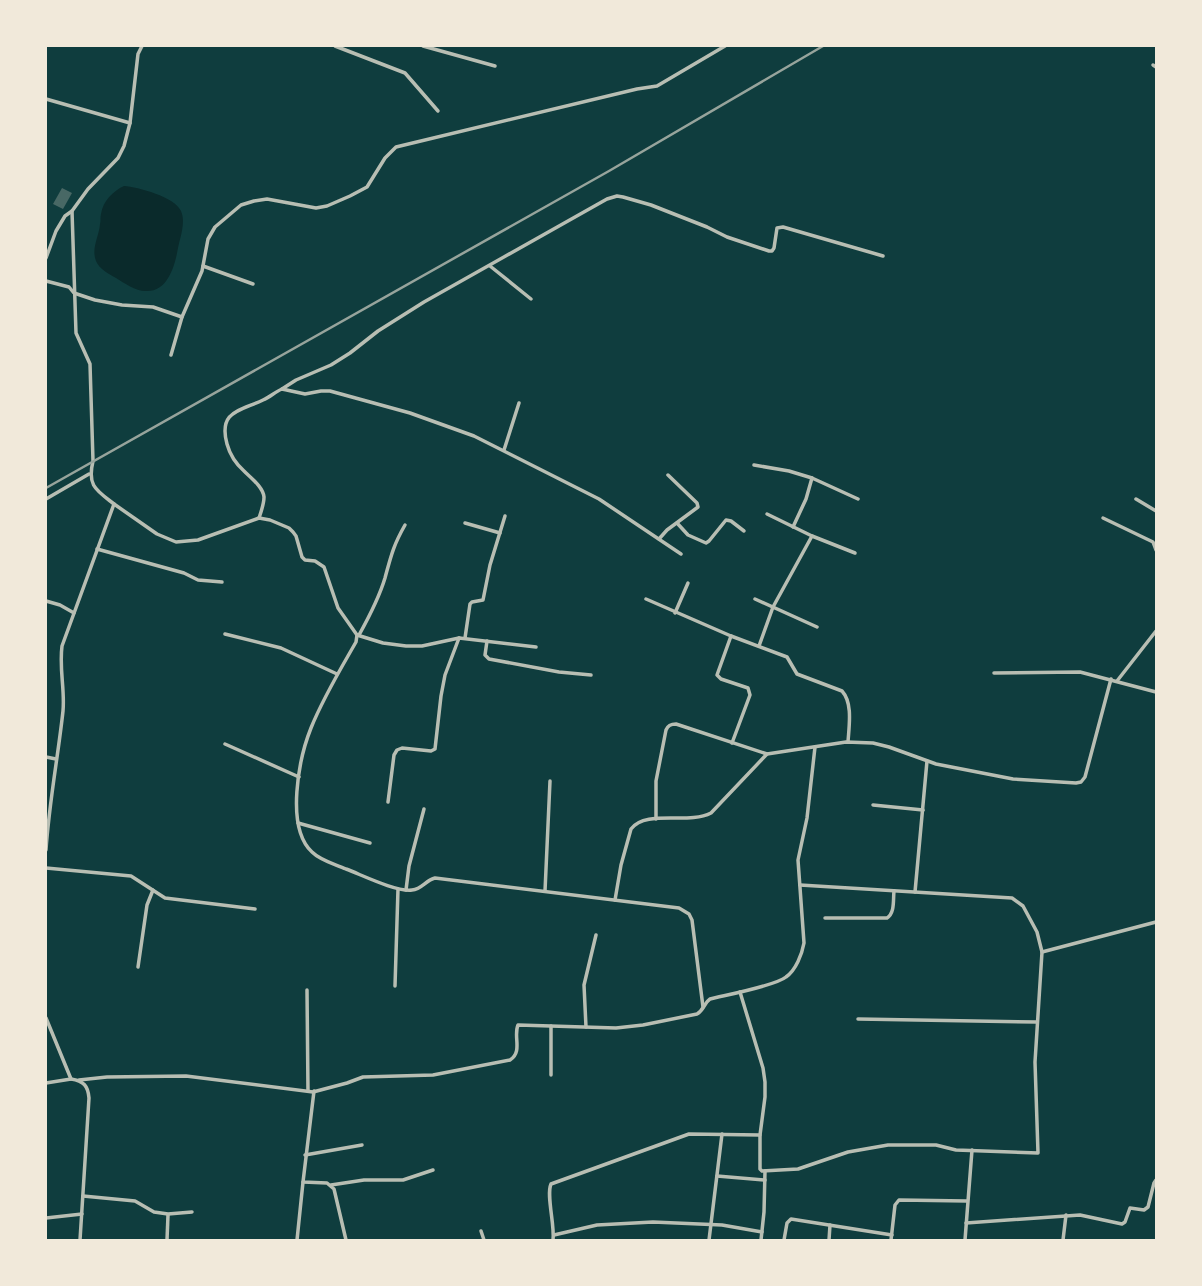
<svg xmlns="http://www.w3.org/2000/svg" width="1202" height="1286" font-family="Inter,sans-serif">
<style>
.water{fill:#0a2a2b}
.building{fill:#486865}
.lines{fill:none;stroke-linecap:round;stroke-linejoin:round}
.minor{stroke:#b8beb3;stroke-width:3.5}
.rail{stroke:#97a49c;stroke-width:2.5}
</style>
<rect width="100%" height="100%" fill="#0f3d3e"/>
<path class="water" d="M124,186C138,187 175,197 181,211C186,222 180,238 178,248C175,265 168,293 145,291C136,291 124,283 116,278C109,274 99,269 96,261C91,248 99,237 100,224C101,221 100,217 101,214C103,201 113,191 124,186Z"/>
<path class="building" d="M62,188L72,193L63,209L53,204Z"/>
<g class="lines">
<g class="minor">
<path d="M335,46L405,73L438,111"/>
<path d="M423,46L495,66"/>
<path d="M1153,65L1156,67"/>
<path d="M46,99L130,123"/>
<path d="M46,258L56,231L65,216L72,211L88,189L118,158L124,146L130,123L138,54L142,46"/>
<path d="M203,266L253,284"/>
<path d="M490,266L531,299"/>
<path d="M46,281L69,287L74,293L95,300L122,305L153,307L182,317"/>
<path d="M171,355L182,317L202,271L208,239L215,227L241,205L254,201L267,199L316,208L327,206L350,196L367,187L385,158L396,147L637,89L657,86L725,46"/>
<path d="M282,389L296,380L331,365L350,353L378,331L424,302L607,199L617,196L623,197L651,205L707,227L727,237L769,251H772L774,248L777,228L783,227L883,256"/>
<path d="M504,450L519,403"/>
<path d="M754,465L789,471L812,478L858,499"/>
<path d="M46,499L89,474"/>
<path d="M1136,499L1156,511"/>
<path d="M114,504L157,534L176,542L198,540L259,518L270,520L289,528L293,532L296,536L302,557L305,560L315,561L324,567L338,608L357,635L356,642C340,670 323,698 311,728C299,758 285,827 312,852C321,861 335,864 346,869C362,875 396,892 412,890C422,889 426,880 435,878L679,908L689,914L692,920L703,1007"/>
<path d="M767,514L812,536L855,553"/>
<path d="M259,518C261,512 264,504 264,497C263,487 251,478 244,471C235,463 230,455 227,444C218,411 240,411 263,400C270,397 275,392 282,389L305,394L321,391H330L410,413L474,436L599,499L681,554"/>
<path d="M1103,518L1153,542L1156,550"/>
<path d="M465,523L500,533"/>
<path d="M677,523L688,535L706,543L709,541L726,520L731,521L744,531"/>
<path d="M793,527L806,499L812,478"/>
<path d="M659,539L667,530L698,507L697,503L668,475"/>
<path d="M97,549L184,573L198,580L222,582"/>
<path d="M646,599L731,636L787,657L797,674L842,691C853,703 849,726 848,742"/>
<path d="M755,599L817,627"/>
<path d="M46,601L60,605L74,613"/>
<path d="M675,613L688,583"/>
<path d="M225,634L281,648L337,674"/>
<path d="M357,635L383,643L406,646H422L459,638L536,647"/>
<path d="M359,635C369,617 379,598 385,578C391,556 393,546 405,525"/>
<path d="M731,636L717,675L721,679L748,688L750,695L732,743"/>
<path d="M465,638L470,604L472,602L483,600L490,565L505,516"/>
<path d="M487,641L485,655L489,659L559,672L591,675"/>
<path d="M759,646L773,607L812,536"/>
<path d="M994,673L1080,672L1156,692"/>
<path d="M1117,681L1156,631"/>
<path d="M225,744L299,777"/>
<path d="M46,757L56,759"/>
<path d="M388,802L394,755L397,750L402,748L431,751L435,749L441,696L445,675L459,638"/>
<path d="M873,805L923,810"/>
<path d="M656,819V781L666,730C668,725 671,724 676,724L767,754"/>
<path d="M298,823L370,843"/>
<path d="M46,850C49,803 58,757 63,711C65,689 59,669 62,646L114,504C96,490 87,486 93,461L90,364L76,333L72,211"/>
<path d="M46,868L131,876L165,898L255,909"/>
<path d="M406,890L409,866L424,809"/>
<path d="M545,891L550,781"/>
<path d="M915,892L927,761"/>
<path d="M615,900L621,865L631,829C646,809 688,825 711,813L767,754L846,742L873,743L889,747L936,764L1013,779L1076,783L1081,782L1085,777L1111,679"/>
<path d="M825,918H887C895,913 893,900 894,891"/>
<path d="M1042,952L1156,922"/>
<path d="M138,967L147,905L153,890"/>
<path d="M395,986L398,889"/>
<path d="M307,990L308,1091"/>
<path d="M740,992L763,1068L765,1082V1097L760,1135V1169L762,1171L798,1169L848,1152L888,1145H936L956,1150L1038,1153L1035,1062L1042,952L1037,932L1023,906L1012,898L800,885"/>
<path d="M46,1018L71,1079C84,1081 88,1086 89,1098L80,1240"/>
<path d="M858,1019L1037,1022"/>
<path d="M586,1027L584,985L596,935"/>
<path d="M551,1075V1026"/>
<path d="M79,1080L107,1077L186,1076L313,1092L347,1083L363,1077L433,1075L510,1060C523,1052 513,1036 518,1025L616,1028L643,1025L697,1014C704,1010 704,1003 710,999C726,995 775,986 786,977C796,970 802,954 804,943L798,860L807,818L815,747"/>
<path d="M46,1083L71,1079"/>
<path d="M314,1091L303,1182L327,1183L334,1189L346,1240"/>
<path d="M305,1155L362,1145"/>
<path d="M717,1176L765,1180"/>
<path d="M331,1185L364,1180H403L433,1170"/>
<path d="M83,1196L135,1201L154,1212L168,1214L192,1212"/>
<path d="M46,1218L82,1214"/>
<path d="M966,1223L1080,1215L1122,1224L1125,1222L1130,1208L1144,1210L1148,1207L1154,1183L1156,1180"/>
<path d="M481,1231L484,1240"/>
<path d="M554,1235L597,1225L653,1222L722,1225L762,1232"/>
<path d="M167,1240L168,1215"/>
<path d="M297,1240L303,1182"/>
<path d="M553,1240C555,1225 546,1195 551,1184L689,1134L760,1135"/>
<path d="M709,1240L722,1134"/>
<path d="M761,1240L764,1212L765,1171"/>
<path d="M784,1240L787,1223L791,1219L892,1235"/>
<path d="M829,1240L830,1225"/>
<path d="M891,1240L895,1205L899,1200L967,1201"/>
<path d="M965,1240L972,1150"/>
<path d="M1063,1240L1066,1215"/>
</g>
<path class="rail" d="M46,488L609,171L823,46"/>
</g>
<rect width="1202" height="1286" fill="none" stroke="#f1e9da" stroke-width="94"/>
</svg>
